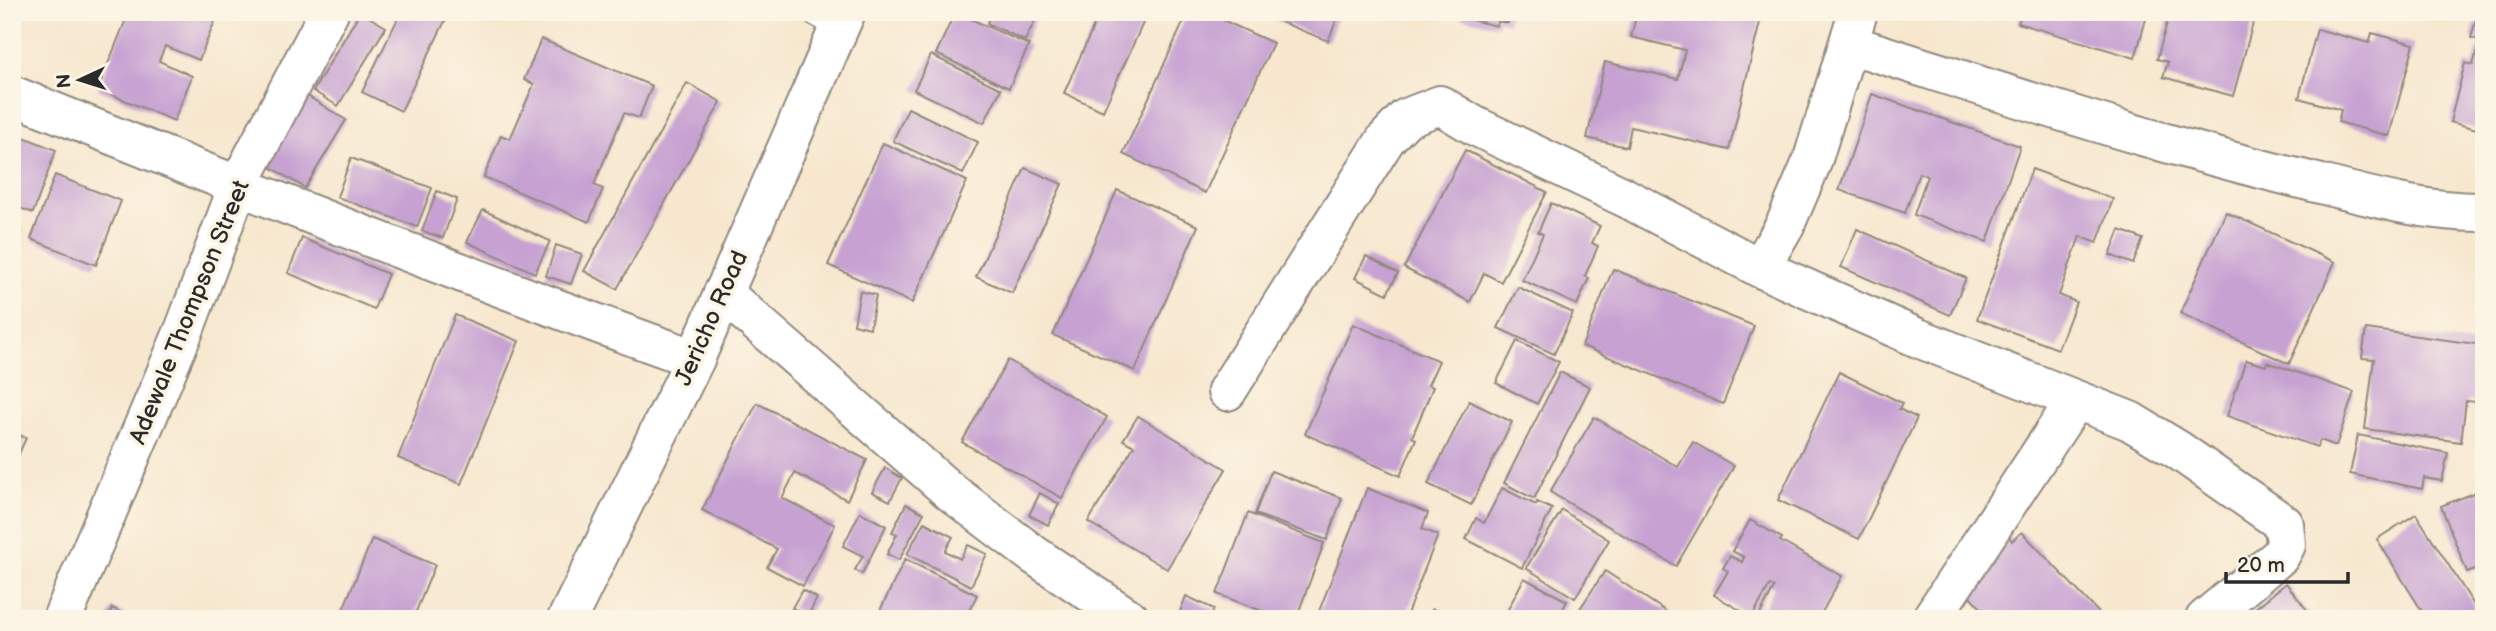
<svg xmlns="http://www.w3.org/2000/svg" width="2496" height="631" font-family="'Balsamiq Sans',sans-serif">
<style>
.building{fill:#c6a1d2}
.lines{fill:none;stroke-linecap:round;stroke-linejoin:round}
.service-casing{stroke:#91897d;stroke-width:24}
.minor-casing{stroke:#91897d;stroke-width:42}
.tertiary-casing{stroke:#91897d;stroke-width:42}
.service{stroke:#fff;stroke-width:21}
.minor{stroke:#fff;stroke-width:38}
.tertiary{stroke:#fff;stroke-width:38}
.labels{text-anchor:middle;stroke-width:7;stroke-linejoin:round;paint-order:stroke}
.street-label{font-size:24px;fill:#2b2b2b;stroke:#fcf5e5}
</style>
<rect width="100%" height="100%" fill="#fcf5e5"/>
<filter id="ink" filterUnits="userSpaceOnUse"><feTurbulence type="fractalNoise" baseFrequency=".0143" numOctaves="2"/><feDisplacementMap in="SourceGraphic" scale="14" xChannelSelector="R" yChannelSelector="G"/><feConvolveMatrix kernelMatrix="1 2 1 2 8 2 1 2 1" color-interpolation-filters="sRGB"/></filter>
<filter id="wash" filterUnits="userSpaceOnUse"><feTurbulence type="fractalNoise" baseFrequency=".00686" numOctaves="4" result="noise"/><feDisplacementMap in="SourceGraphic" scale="28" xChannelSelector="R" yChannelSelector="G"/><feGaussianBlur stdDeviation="1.57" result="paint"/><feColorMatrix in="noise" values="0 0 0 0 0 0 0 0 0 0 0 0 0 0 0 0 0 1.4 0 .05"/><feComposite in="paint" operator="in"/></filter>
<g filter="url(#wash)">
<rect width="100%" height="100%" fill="#f7e7cf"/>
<g id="blocks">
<g class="building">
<path d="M129,12H195L215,21L199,60L165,46L159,61L192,76L174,121L98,89Z"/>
<path d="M360,12L386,27L338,106L313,91Z"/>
<path d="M401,12H432L446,19L401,111L362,92Z"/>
<path d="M955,12L1029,45L1009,88L936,54Z"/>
<path d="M993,12H1039L1025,41L987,23Z"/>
<path d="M1100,12H1148L1103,111L1064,93Z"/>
<path d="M1188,12H1205L1273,43L1205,193L1123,154Z"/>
<path d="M1267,12H1340L1328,41L1266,16Z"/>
<path d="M1438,12H1510L1508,23L1498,21L1497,26Z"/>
<path d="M1637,12H1739L1761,18L1729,150L1631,127L1627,147L1587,138L1605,62L1678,79L1685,50L1631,37Z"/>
<path d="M2022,12H2148L2135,58L2018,23Z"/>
<path d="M2170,12H2256L2233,96L2163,77L2168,62L2157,59Z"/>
<path d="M2478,12H2484V131L2450,122L2465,63L2473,65L2480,40L2471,38Z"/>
<path d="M2317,29L2369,43L2372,33L2414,44L2389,136L2338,122L2341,110L2299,98Z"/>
<path d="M541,39L652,86L639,118L624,113L594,185L603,189L589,222L484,177L501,135L510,139L534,84L524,80Z"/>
<path d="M931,55L1001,89L984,123L914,90Z"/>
<path d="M687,83L721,102L617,289L584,271Z"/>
<path d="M1872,94L2020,146L1987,242L1914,215L1927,176L1919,173L1905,213L1839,190Z"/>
<path d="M306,95L346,120L305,188L264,163Z"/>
<path d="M908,108L978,142L963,174L893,141Z"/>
<path d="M21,136L56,150L33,213L12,205V162Z"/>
<path d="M883,143L967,181L912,303L828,265Z"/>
<path d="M1465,150L1547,192L1501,282L1484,273L1470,302L1404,268Z"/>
<path d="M351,158L432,188L417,227L337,197Z"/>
<path d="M1025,168L1062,184L1012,293L976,277Z"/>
<path d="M2032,169L2113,199L2097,243L2080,236L2059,295L2076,302L2058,349L1977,319Z"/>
<path d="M55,175L121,201L96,265L31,239Z"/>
<path d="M1117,190L1198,226L1135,371L1053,335Z"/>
<path d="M437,191L457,199L443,238L422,231Z"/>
<path d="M1551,203L1600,226L1592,243L1598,246L1585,276L1589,278L1577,305L1522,280L1543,234L1538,232Z"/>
<path d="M483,210L550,241L535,273L467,242Z"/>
<path d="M2226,212L2335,262L2289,364L2180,313Z"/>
<path d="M12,229L21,232L13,256H12Z"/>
<path d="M1857,229L1966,278L1950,315L1841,267Z"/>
<path d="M2120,230L2143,239L2133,264L2110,255Z"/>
<path d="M302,238L388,274L374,309L288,273Z"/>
<path d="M556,245L582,254L571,284L546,276Z"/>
<path d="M1366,256L1398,273L1387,294L1355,278Z"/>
<path d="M1613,269L1754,326L1723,404L1582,346Z"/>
<path d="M1518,287L1573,313L1554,354L1498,328Z"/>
<path d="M860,291L876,295L870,328L854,324Z"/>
<path d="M455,315L519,341L461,484L398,458Z"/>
<path d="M1353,324L1439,361L1428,385L1433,387L1412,437L1416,439L1400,476L1305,434Z"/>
<path d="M2366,329L2484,345L2478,402L2466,401L2461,442L2365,429L2374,359L2362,358Z"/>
<path d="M1517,341L1559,362L1537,404L1496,383Z"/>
<path d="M1008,360L1107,417L1062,498L962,442Z"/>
<path d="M2246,360L2266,366L2267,362L2354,392L2336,446L2320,440L2317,447L2227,416Z"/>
<path d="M1560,372L1590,387L1534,499L1504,483Z"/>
<path d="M1839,372L1902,403L1899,409L1917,418L1859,539L1778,500Z"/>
<path d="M1469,401L1512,422L1471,505L1428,484Z"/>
<path d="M757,403L867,460L847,500L795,473L782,498L835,525L803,586L767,567L777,549L702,510Z"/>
<path d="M1138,416L1226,469L1167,569L1088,522L1134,446L1123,440Z"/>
<path d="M1594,417L1678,467L1693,442L1734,466L1676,566L1550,492Z"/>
<path d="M12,432L26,438L12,469Z"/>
<path d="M2358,435L2448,453L2442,481L2424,478L2422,489L2350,474Z"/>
<path d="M885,468L902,478L890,501L872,492Z"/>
<path d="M1271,471L1342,498L1327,540L1255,514Z"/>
<path d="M1367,488L1428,513L1422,529L1438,535L1405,619H1316Z"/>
<path d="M1502,488L1536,505L1537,502L1552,509L1522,568L1466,539L1476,518L1484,523Z"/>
<path d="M2484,489V566L2467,572L2441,506Z"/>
<path d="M1040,493L1059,504L1048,525L1029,515Z"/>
<path d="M906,504L924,513L899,560L887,554L897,534L892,532Z"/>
<path d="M1562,510L1609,540L1575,598L1526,568Z"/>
<path d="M860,512L886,526L862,574L855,570L863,556L843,546Z"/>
<path d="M1248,513L1324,543L1296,619H1283L1217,594Z"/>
<path d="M2416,514L2483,619H2427L2377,539Z"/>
<path d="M1750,520L1782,538L1780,541L1842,576L1820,616L1824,619H1768L1760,614L1774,588L1770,585L1752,617L1714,595L1728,571L1723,568L1730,556L1742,562L1744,557L1732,551Z"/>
<path d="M924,522L953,537L945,551L960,559L968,545L987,554L971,586L907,554Z"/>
<path d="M2022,532L2100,614L2095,619H1991L1968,594L2009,536L2012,541Z"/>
<path d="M372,539L435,565L413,619H339Z"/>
<path d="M905,559L977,595L965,619H876Z"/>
<path d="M1605,571L1667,612L1662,619H1573Z"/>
<path d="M1524,578L1567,601L1558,619H1503Z"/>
<path d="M2286,583L2314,619H2242Z"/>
<path d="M802,590L817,598L808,616L792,608Z"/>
<path d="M1186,596L1214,609L1210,619H1183L1178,617Z"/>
<path d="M112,608L135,619H108Z"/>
<path d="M1432,609L1455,619H1427Z"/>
</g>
</g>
</g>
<g filter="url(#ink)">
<use href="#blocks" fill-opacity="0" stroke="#91897d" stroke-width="2"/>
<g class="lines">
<defs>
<path id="service" d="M810,12L839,28"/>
<g id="minor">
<path d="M1849,44C1998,91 2145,141 2297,178C2358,193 2420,213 2484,212"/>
<path d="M12,95C238,186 465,277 695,359"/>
<path d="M1760,268L1785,225L1812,162L1858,12"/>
<path d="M723,293L951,492L1034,555L1130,619"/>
<path d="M1227,391L1386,139L1406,118L1440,105L1475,126L1622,196L1760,268L1918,338L2130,421L2178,450L2284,524L2286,545L2280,556L2205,619"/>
<path d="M62,619L185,328L238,186L329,12"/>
<path d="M1931,619L2075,401"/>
</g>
<path id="tertiary" d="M567,619L695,359L846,12"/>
</defs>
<use href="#service" class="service-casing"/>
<use href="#minor" class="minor-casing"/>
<use href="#tertiary" class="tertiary-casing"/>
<use href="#service" class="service"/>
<use href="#minor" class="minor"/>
<use href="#tertiary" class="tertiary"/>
</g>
</g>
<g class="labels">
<g class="street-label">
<text transform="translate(189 312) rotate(-68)" y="8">Adewale Thompson Street</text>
<text transform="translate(711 318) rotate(-66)" y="8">Jericho Road</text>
</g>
</g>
<rect width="2496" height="631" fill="none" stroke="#fcf5e5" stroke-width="42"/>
<g transform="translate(80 80) rotate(266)" stroke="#fcf5e5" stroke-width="5" paint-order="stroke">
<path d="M0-5L12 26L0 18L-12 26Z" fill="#2b2b2b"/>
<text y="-10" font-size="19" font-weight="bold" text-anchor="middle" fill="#2b2b2b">N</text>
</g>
<path d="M2226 572v10h122v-10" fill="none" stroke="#2b2b2b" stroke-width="3.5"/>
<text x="2237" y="572" font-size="21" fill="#2b2b2b" stroke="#fcf5e5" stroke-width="5" paint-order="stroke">20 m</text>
</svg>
